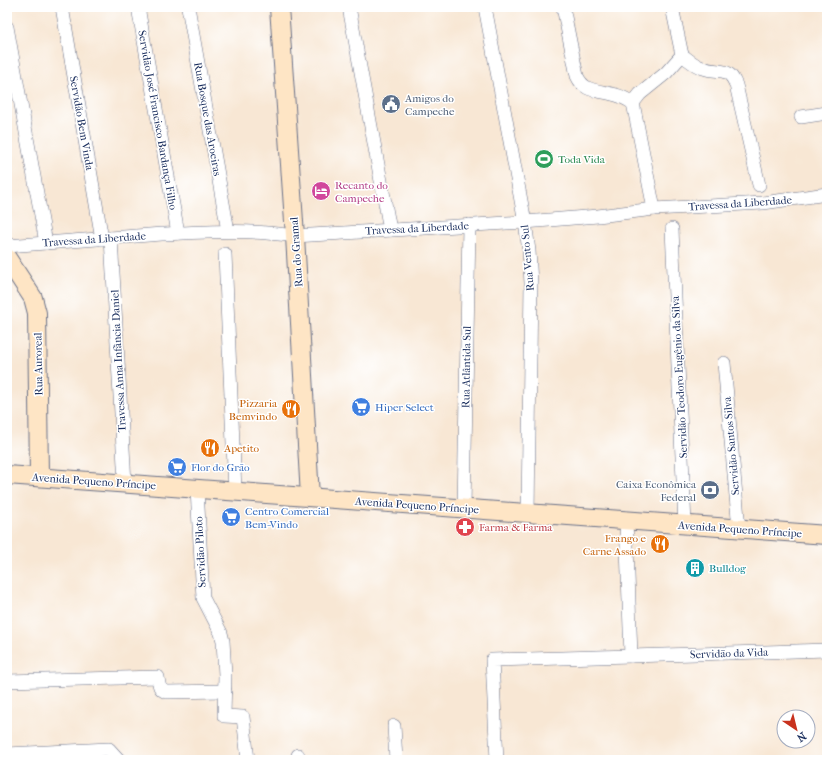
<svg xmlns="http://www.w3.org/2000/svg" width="834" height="767" font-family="'IM FELL French Canon',serif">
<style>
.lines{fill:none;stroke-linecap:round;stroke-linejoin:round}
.street-casing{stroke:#686f87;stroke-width:14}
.secondary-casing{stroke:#686f87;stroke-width:20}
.street{stroke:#fff;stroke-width:13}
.secondary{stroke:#fee5c5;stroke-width:18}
.labels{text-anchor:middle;stroke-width:3;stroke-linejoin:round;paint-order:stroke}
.service-label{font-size:11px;fill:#4e5e75;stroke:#fff;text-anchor:start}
.street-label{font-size:11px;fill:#1b2f5e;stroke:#fff}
.leisure-label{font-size:11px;fill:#27864d;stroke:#fff;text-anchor:start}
.hotel-label{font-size:11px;fill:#b23c85;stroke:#fff;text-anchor:start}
.food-label{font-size:11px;fill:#c56008;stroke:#fff;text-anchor:end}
.shop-label{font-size:11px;fill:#366cbe;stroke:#fff;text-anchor:start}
.health-label{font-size:11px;fill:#be3a42;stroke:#fff;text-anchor:start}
.culture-label{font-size:11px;fill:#0d838f;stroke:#fff;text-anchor:start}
</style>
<rect width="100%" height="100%" fill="#fff"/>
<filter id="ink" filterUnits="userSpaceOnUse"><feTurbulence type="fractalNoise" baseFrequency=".025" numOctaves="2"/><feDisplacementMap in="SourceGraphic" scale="8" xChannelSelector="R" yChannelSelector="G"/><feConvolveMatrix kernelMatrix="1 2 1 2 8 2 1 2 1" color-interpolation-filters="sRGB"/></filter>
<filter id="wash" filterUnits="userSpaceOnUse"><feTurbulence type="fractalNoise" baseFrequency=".012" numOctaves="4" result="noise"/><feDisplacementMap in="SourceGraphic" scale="16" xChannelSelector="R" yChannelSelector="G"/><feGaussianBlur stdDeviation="0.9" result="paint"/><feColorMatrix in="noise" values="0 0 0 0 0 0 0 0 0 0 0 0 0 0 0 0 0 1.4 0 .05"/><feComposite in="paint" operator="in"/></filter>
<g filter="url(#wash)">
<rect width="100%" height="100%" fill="#f8e7d4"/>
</g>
<g filter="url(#ink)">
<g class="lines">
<defs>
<g id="street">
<path d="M62,7L102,239"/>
<path d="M138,7L178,233"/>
<path d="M188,7L228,231"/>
<path d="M349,7L390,230"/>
<path d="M485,7L525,222L529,251L531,283L528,513"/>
<path d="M563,7L577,76C584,92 597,90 612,94C620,95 626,99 633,103"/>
<path d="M7,27L46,243"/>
<path d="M682,55C689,60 695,66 703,68C719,74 728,65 736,85L759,185"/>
<path d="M801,117L827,113"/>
<path d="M654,209L633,103L640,94L666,73L682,55L672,7"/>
<path d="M672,229L685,525"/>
<path d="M111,238L125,483"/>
<path d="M7,246C59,242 110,238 162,234C206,232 250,229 295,236L525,222L598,216L654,209L763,203L827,194"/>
<path d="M225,254L235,491"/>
<path d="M724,363L739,529"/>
<path d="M197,489L203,598L221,633L223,641L225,675L224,716L243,717L248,760"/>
<path d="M464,508L469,225"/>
<path d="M631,656L827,650"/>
<path d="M7,681L158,677C159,683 158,689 166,692L225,691"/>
<path d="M394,726L396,760"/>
<path d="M7,754L109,749L119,760"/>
<path d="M298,755L299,760"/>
<path d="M497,760L492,660L631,656L626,520"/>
</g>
<g id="secondary">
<path d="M279,7L295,236L310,497"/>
<path d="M7,258L33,298L37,313L39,477"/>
<path d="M7,475L827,535"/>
</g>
</defs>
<use href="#street" class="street-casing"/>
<use href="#secondary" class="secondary-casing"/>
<use href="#street" class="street"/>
<use href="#secondary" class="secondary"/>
</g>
</g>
<defs>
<symbol id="civic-disc" viewBox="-11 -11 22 22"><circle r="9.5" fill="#5c6f8a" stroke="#fff"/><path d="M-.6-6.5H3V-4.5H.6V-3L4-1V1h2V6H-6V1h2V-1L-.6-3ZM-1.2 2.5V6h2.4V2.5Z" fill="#fff"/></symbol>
<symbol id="stadium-disc" viewBox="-11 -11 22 22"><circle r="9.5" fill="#2e9e5b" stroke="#fff"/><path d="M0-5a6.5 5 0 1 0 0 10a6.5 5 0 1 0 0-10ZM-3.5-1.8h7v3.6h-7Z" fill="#fff"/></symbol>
<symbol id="hotel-disc" viewBox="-11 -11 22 22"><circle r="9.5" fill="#d1479c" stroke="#fff"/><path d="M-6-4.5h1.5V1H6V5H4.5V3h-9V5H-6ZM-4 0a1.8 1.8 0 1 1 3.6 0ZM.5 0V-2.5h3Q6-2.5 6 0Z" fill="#fff"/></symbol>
<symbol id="supermarket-disc" viewBox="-11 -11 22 22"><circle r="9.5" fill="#3f7fe0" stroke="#fff"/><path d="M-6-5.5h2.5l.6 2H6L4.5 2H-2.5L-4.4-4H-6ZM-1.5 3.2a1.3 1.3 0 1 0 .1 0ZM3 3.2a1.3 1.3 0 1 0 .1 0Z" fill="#fff"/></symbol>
<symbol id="restaurant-disc" viewBox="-11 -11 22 22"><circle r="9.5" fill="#e8710a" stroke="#fff"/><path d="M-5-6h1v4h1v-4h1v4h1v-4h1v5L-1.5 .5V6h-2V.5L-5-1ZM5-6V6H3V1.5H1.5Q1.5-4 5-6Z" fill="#fff"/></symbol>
<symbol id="bank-disc" viewBox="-11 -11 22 22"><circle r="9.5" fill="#5c6f8a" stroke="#fff"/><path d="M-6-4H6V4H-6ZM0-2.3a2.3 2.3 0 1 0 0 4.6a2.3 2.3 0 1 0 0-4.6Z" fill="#fff"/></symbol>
<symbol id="pharmacy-disc" viewBox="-11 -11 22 22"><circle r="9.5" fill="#e0444e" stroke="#fff"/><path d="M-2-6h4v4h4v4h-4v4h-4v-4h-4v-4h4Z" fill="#fff"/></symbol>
<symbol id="building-disc" viewBox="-11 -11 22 22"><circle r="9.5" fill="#0f9aa8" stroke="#fff"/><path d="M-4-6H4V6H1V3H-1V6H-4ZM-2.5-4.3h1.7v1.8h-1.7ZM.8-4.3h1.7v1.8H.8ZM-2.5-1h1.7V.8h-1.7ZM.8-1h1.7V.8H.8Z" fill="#fff"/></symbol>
</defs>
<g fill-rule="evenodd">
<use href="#civic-disc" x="380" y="93" width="22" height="22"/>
<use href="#stadium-disc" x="533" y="148" width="22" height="22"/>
<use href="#hotel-disc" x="310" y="180" width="22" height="22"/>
<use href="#supermarket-disc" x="350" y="396" width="22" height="22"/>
<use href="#restaurant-disc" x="280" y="398" width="22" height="22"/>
<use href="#restaurant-disc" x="199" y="437" width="22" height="22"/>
<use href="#supermarket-disc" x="166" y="456" width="22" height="22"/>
<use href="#bank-disc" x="699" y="479" width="22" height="22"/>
<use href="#supermarket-disc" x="220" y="506" width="22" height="22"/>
<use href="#pharmacy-disc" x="454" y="516" width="22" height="22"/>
<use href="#restaurant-disc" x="649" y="533" width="22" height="22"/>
<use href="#building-disc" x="684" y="557" width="22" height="22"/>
</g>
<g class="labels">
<g class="service-label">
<text x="405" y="102">Amigos do<tspan x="405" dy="13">Campeche</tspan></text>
<text x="696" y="488" text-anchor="end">Caixa Econômica<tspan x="696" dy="13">Federal</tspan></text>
</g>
<g class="street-label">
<text transform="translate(208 119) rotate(80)" y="4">Rua Bosque das Aroeiras</text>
<text transform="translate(158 120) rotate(80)" y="4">Servidão José Francisco Bardança Filho</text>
<text transform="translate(82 123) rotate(80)" y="4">Servidão Bem Vinda</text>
<text transform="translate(740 203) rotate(-4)" y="4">Travessa da Liberdade</text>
<text transform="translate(417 228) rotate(-3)" y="4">Travessa da Liberdade</text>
<text transform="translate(94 239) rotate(-4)" y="4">Travessa da Liberdade</text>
<text transform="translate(296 252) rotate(-94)" y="4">Rua do Gramal</text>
<text transform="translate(527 258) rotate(-95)" y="4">Rua Vento Sul</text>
<text transform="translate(118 361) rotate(-93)" y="4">Travessa Anna Infância Daniel</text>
<text transform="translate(38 364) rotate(-91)" y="4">Rua Auroreal</text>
<text transform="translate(466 367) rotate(-89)" y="4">Rua Atlântida Sul</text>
<text transform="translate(679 377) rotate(-93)" y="4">Servidão Teodoro Eugênio da Silva</text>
<text transform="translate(731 446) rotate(-95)" y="4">Servidão Santos Silva</text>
<text transform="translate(94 481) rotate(4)" y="4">Avenida Pequeno Príncipe</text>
<text transform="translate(417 505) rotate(4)" y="4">Avenida Pequeno Príncipe</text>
<text transform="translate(740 529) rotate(4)" y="4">Avenida Pequeno Príncipe</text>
<text transform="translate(200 552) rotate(-93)" y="4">Servidão Piloto</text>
<text transform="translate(729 653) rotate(-2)" y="4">Servidão da Vida</text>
</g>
<g class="leisure-label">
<text x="558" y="163">Toda Vida</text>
</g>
<g class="hotel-label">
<text x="335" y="189">Recanto do<tspan x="335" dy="13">Campeche</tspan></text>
</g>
<g class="food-label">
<text x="277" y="407">Pizzaria<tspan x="277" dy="13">Bemvindo</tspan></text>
<text x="224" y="452" text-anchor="start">Apetito</text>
<text x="646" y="542">Frango e<tspan x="646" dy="13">Carne Assado</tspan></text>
</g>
<g class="shop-label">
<text x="375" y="411">Hiper Select</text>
<text x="191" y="471">Flor do Grão</text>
<text x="245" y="515">Centro Comercial<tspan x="245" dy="13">Bem-Vindo</tspan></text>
</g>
<g class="health-label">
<text x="479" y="531">Farma &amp; Farma</text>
</g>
<g class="culture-label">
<text x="709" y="572">Bulldog</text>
</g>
</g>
<rect width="834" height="767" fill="none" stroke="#fff" stroke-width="24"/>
<g transform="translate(796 729) rotate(145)"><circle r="19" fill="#ffffff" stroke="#a4acbf"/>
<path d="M0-3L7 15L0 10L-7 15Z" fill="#c8321e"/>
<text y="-6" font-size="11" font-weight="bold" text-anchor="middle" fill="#1b2f5e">N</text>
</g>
</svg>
